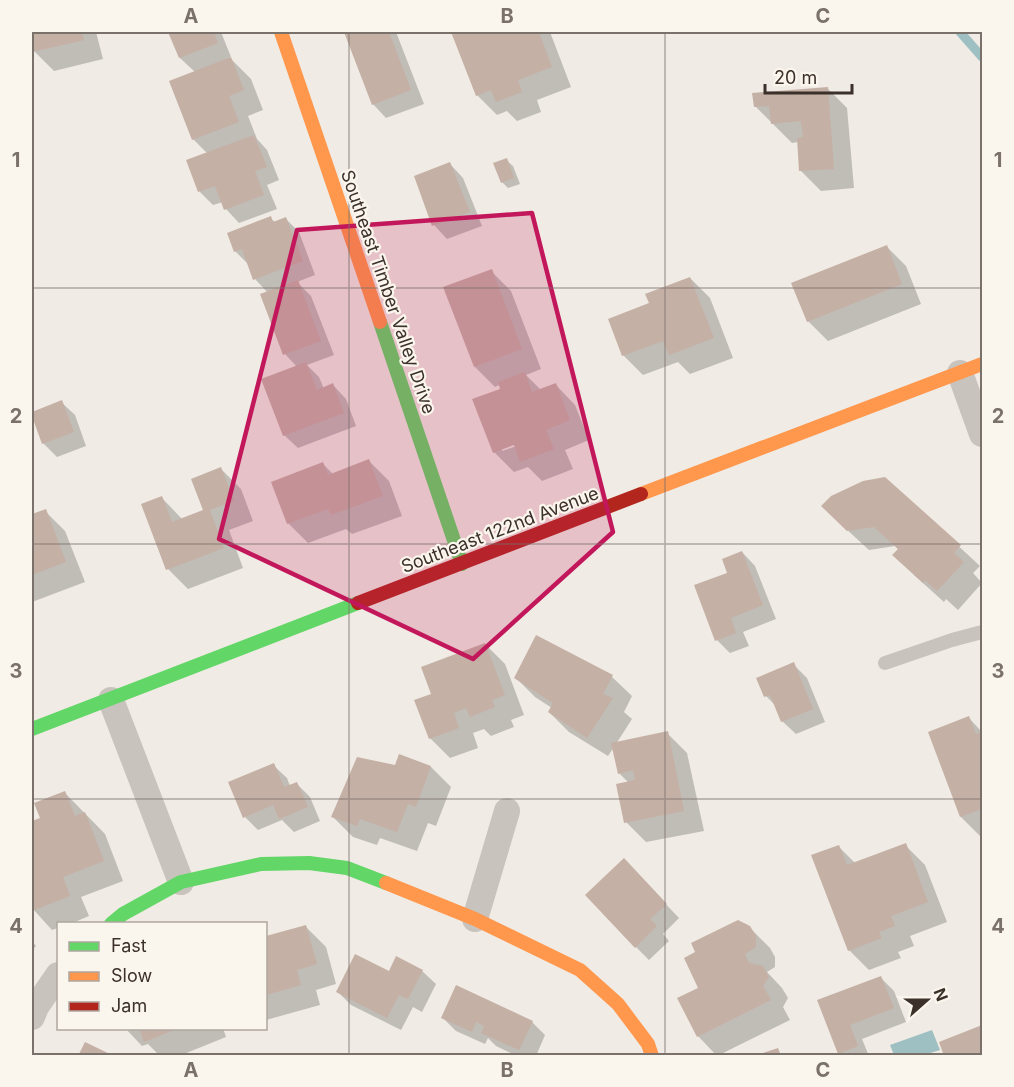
<svg xmlns="http://www.w3.org/2000/svg" width="1014" height="1087" font-family="Inter,sans-serif">
<style>
.water{fill:#9fc0c2}
.shadow{fill:#0003;fill-rule:evenodd}
.lines{fill:none;stroke-linecap:round;stroke-linejoin:round}
.stream{stroke:#9fc0c2;stroke-width:9}
.building{fill:#c5b0a5}
.lane{stroke:#c9c3bd;stroke-width:14}
.street{stroke:#c9c3bd;stroke-width:26}
.fast{stroke:#63d668;stroke-width:14}
.slow{stroke:#ff974d;stroke-width:14}
.jam{stroke:#b3261e;stroke-width:14}
.marked{fill:#c2185b;fill-opacity:0.2;stroke:#c2185b;stroke-width:4.5;stroke-linejoin:round}
.grid{fill:none;stroke:#7a716b;stroke-width:1.5;stroke-opacity:0.55}
.labels{text-anchor:middle;stroke-width:4.5;stroke-linejoin:round;paint-order:stroke}
.street-label{font-size:18px;fill:#3b302a;stroke:#fbf6ed}
.neatline{fill:none;stroke:#7a716b;stroke-width:2}
.grid-label{font-size:20px;text-anchor:middle;font-weight:bold;fill:#7a716b}
</style>
<rect width="100%" height="100%" fill="#f0ebe4"/>
<path class="water" d="M932,1030L940,1050L924,1055H894L890,1045Z"/>
<g class="shadow">
<path d="M32,32H96L103,59L54,71L34,51L32,43Z"/>
<path d="M170,32H221L231,57H229L251,79L263,110L248,116L257,139L267,150L279,180L267,185L277,209L239,223L226,209L223,202L213,205L200,192L188,161L208,154L193,139L195,72L180,58Z"/>
<path d="M345,32H396L424,104L386,118L373,104Z"/>
<path d="M453,32H550L571,87L537,100L541,112L517,121L507,111L497,115L477,95Z"/>
<path d="M827,88L847,108L854,188L821,191L801,171L798,142L792,143L755,106Z"/>
<path d="M506,160L513,166L520,184L508,188L502,182Z"/>
<path d="M450,164L463,178L482,226L447,239L434,225L416,177Z"/>
<path d="M270,218L275,222L286,219L299,232L315,275L297,282L311,296L334,355L307,365L319,377L324,389L333,385L346,399L356,426L298,448L284,435L297,367L285,354L262,295L268,293L255,279L249,265L235,251Z"/>
<path d="M886,246L906,266L921,304L828,341L808,321Z"/>
<path d="M491,271L511,291L541,369L526,375L541,390L556,385L575,405L589,440L565,450L573,469L542,481L528,467L514,472L494,452L502,389L501,384L495,387L475,367L445,288ZM521,441L522,444L502,451V448Z"/>
<path d="M690,278L710,298L733,358L690,374L678,362L643,375L623,355L651,304Z"/>
<path d="M61,402L75,415L86,446L57,457L43,443Z"/>
<path d="M369,461L389,481L402,516L352,534L346,529L308,543L288,523L323,464L333,474Z"/>
<path d="M221,469L241,489L253,521L229,530L243,568L188,589L168,569L162,498L182,519L205,511Z"/>
<path d="M885,478L980,566L973,573L982,583L958,610L946,599L944,602L914,575L899,550L895,546L869,550L843,526Z"/>
<path d="M45,511L65,531L85,582L32,602V516Z"/>
<path d="M742,552L755,566L776,619L743,632L749,646L730,653L717,640L729,574Z"/>
<path d="M485,644L505,664L524,715L511,720L514,727L491,736L484,729L473,733L478,748L450,758L430,738L433,695Z"/>
<path d="M793,664L807,678L825,722L796,734L782,721L777,707L766,696Z"/>
<path d="M515,677H612L632,696L624,712L632,719L616,744L667,733L687,753L704,831L646,842L626,822L629,783L619,773L614,747L608,756L569,732L549,712L552,708L535,697Z"/>
<path d="M969,718L982,732V836L981,837L961,817L930,733Z"/>
<path d="M273,765L287,778L290,786L296,783L310,797L320,821L294,832L282,820L258,830L245,817Z"/>
<path d="M396,767H431L451,787L436,826L428,823L417,851L380,838L377,845L353,837L333,817Z"/>
<path d="M65,793L105,834L123,881L81,897L89,916L70,924H58V928L52,930L32,908V822L42,818Z"/>
<path d="M905,845L925,865L947,922L910,936L914,946L898,952L901,958L869,970L849,950L838,846L856,864Z"/>
<path d="M637,874L679,918L663,934L669,941L649,960L636,947Z"/>
<path d="M306,927L326,947L336,984L316,990L320,1005L266,1020V938Z"/>
<path d="M749,927L770,948L775,957V967L767,972L782,988L788,998L783,1007L790,1020L717,1056L698,1036L700,988Z"/>
<path d="M32,941L36,946L32,950Z"/>
<path d="M422,971L436,984L422,1012L413,1007L401,1030L351,1005L338,992L390,973Z"/>
<path d="M881,978L894,991L906,1022L862,1039L869,1056H842L839,1053L819,1001Z"/>
<path d="M442,1017L532,1022L545,1035L536,1056H517L496,1046L488,1038L485,1044L456,1031Z"/>
<path d="M125,1028H223L226,1037L179,1056H160L148,1044L142,1046Z"/>
</g>
<g class="lines">
<path class="stream" d="M960,32L982,57"/>
</g>
<g class="building">
<path d="M32,32H82L84,40L32,52Z"/>
<path d="M168,32H214L218,43L179,58Z"/>
<path d="M344,32H389L411,90L372,105Z"/>
<path d="M451,32H539L552,67L518,80L522,92L496,102L491,90L476,96Z"/>
<path d="M231,57L244,90L229,96L239,122L192,140L169,81Z"/>
<path d="M828,87L834,169L799,171L797,138L803,137L801,121L771,124L769,106L754,107L752,93Z"/>
<path d="M254,135L267,167L255,171L264,195L224,210L215,186L198,192L186,160Z"/>
<path d="M507,158L514,178L501,183L493,163Z"/>
<path d="M450,162L470,212L432,226L414,176Z"/>
<path d="M271,216L273,222L286,217L303,261L253,280L242,249L234,252L227,233Z"/>
<path d="M887,245L902,284L807,322L791,283Z"/>
<path d="M492,269L522,349L474,367L443,287Z"/>
<path d="M690,277L714,338L669,355L663,341L622,356L608,319L649,303L645,294Z"/>
<path d="M298,280L321,341L283,355L260,294Z"/>
<path d="M306,362L317,390L333,383L344,413L283,436L261,379Z"/>
<path d="M525,372L532,392L556,383L570,420L546,430L554,449L520,462L514,445L493,453L472,399L500,389L498,382Z"/>
<path d="M62,400L74,432L42,444L32,416V412Z"/>
<path d="M369,459L383,496L331,515L328,509L287,524L271,482L323,462L328,475Z"/>
<path d="M221,467L234,501L210,510L224,548L166,570L141,504L162,496L172,522L203,510L191,479Z"/>
<path d="M885,477L961,545L954,553L964,562L937,591L925,580L923,583L892,555L898,549L874,527L847,531L821,506L831,496L863,481Z"/>
<path d="M46,509L66,562L32,575V514Z"/>
<path d="M742,551L763,605L731,618L736,633L715,641L694,585L727,573L722,559Z"/>
<path d="M536,635L613,675L603,694L613,698L587,738L548,712L553,703L514,678Z"/>
<path d="M485,643L505,695L492,700L495,707L470,717L466,708L454,713L459,728L429,739L414,700L431,694L421,667Z"/>
<path d="M794,662L813,709L781,722L770,695L764,697L756,678Z"/>
<path d="M969,716L976,734L982,732V809L960,817L928,732Z"/>
<path d="M668,731L684,811L624,823L616,784L635,780L633,770L618,774L611,743Z"/>
<path d="M399,754L431,766L416,807L408,804L397,832L360,819L357,826L331,817L357,757L395,765Z"/>
<path d="M274,763L284,787L297,782L308,807L279,819L273,805L243,818L228,782Z"/>
<path d="M65,791L75,816L85,812L104,861L63,877L70,896L32,911V821L40,818L34,803Z"/>
<path d="M906,843L928,902L891,916L895,926L879,932L882,938L848,951L811,855L839,845L847,865Z"/>
<path d="M624,858L667,904L650,919L657,926L635,948L585,895Z"/>
<path d="M738,920L750,926L756,936V947L745,954L749,963L763,966L769,977L763,986L771,1000L697,1037L677,998L698,988L684,958L695,952L691,943Z"/>
<path d="M306,925L317,964L297,970L301,985L266,995V936Z"/>
<path d="M355,954L389,971L396,956L423,970L408,999L399,995L387,1018L336,992Z"/>
<path d="M881,976L894,1008L850,1025L858,1046L838,1054L817,1000Z"/>
<path d="M456,985L533,1021L519,1050L481,1033L484,1026L476,1022L472,1032L441,1018Z"/>
<path d="M982,1025V1056H944L939,1042Z"/>
<path d="M139,1028H177V1029L144,1042Z"/>
<path d="M85,1042L114,1056H78Z"/>
<path d="M778,1048L781,1056H757V1055Z"/>
</g>
<g class="lines">
<path class="lane" d="M885,663L952,640L982,632"/>
<g class="street">
<path d="M960,373L982,434"/>
<path d="M111,700L181,882"/>
<path d="M475,919L507,811"/>
<path d="M32,1017L36,1007L58,975"/>
</g>
<g class="fast">
<path d="M380,322L462,564"/>
<path d="M32,729L358,603"/>
<path d="M111,924L123,914L181,882L261,864L309,863L347,868L386,883"/>
</g>
<g class="slow">
<path d="M281,32L380,322"/>
<path d="M641,494L982,364"/>
<path d="M386,883L475,919L580,970L618,1004L648,1044L652,1056"/>
</g>
<path class="jam" d="M358,603L641,494"/>
</g>
<path class="marked" d="M532,213L613,532L473,659L219,539L297,230Z"/>
<path class="grid" d="M349,32V1056M665,32V1056M32,288H982M32,544H982M32,799H982"/>
<g class="labels">
<g class="street-label">
<text transform="translate(388 292) rotate(71)" y="6">Southeast Timber Valley Drive</text>
<text transform="translate(500 530) rotate(-21)" y="6">Southeast 122nd Avenue</text>
</g>
</g>
<rect width="1014" height="1087" fill="none" stroke="#fbf6ed" stroke-width="66"/>
<rect x="57" y="922" width="210" height="108" fill="#fbf6ed" stroke="#aea79f" stroke-width="1.5"/>
<rect x="69" y="942" width="30" height="9" fill="#63d668" stroke="#aea79f" stroke-width="1.5"/>
<text x="111" y="952" font-size="18" fill="#3b302a">Fast</text>
<rect x="69" y="972" width="30" height="9" fill="#ff974d" stroke="#aea79f" stroke-width="1.5"/>
<text x="111" y="982" font-size="18" fill="#3b302a">Slow</text>
<rect x="69" y="1002" width="30" height="9" fill="#b3261e" stroke="#aea79f" stroke-width="1.5"/>
<text x="111" y="1012" font-size="18" fill="#3b302a">Jam</text>
<g transform="translate(927 1000) rotate(69)" stroke="#fbf6ed" stroke-width="4.5" paint-order="stroke">
<path d="M0-4.5L10 22L0 15L-10 22Z" fill="#3b302a"/>
<text y="-9" font-size="16" font-weight="bold" text-anchor="middle" fill="#3b302a">N</text>
</g>
<path d="M765 84v9h87v-9" fill="none" stroke="#3b302a" stroke-width="3"/>
<text x="774" y="84" font-size="18" fill="#3b302a" stroke="#fbf6ed" stroke-width="4.5" paint-order="stroke">20 m</text>
<rect x="33" y="33" width="948" height="1021" class="neatline"/>
<g class="grid-label">
<text x="191" y="23">A</text>
<text x="507" y="23">B</text>
<text x="823" y="23">C</text>
<text x="16" y="167">1</text>
<text x="998" y="167">1</text>
<text x="16" y="423">2</text>
<text x="998" y="423">2</text>
<text x="16" y="678">3</text>
<text x="998" y="678">3</text>
<text x="16" y="933">4</text>
<text x="998" y="933">4</text>
<text x="191" y="1077">A</text>
<text x="507" y="1077">B</text>
<text x="823" y="1077">C</text>
</g>
</svg>
